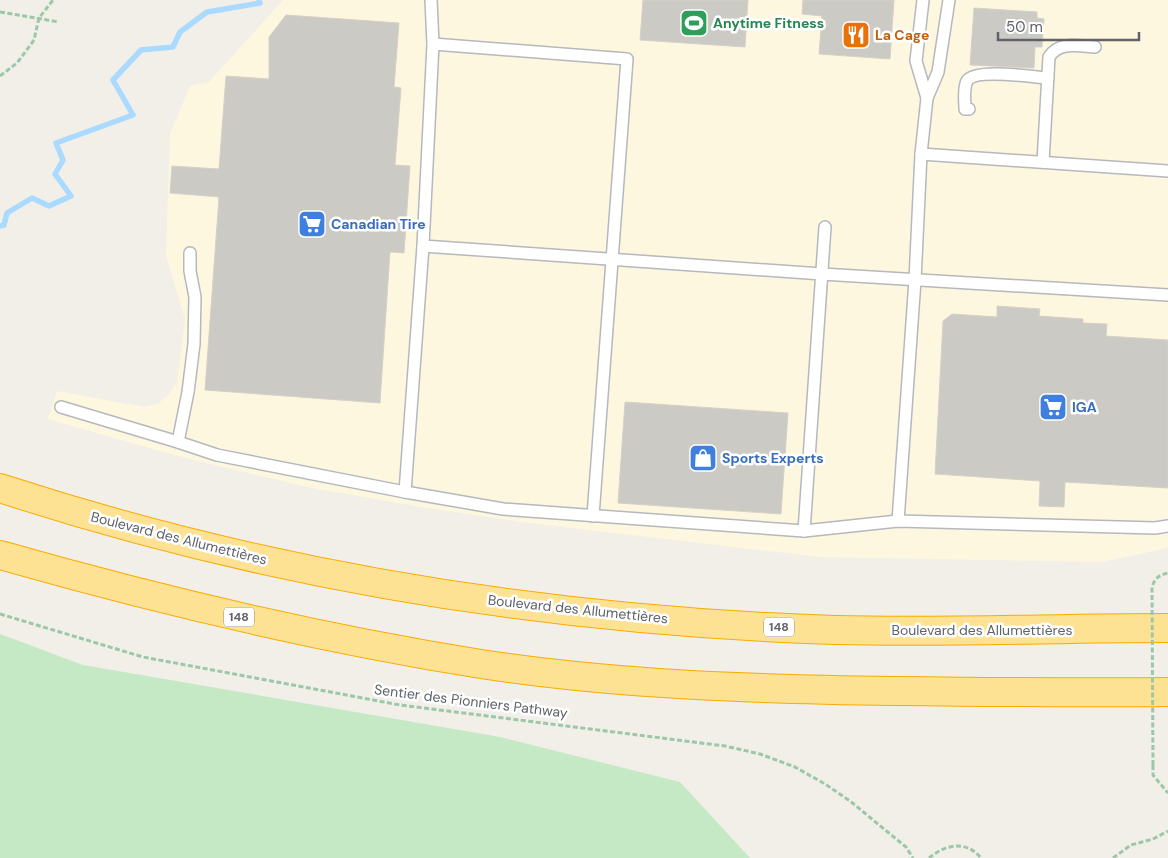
<svg xmlns="http://www.w3.org/2000/svg" width="1168" height="858" font-family="'DM Sans',sans-serif">
<style>
.commercial{fill:#fef7e0}
.green{fill:#c5e8c5}
.lines{fill:none;stroke-linecap:round;stroke-linejoin:round}
.stream{stroke:#aadaff;stroke-width:5.5}
.building{fill:#cccac5;stroke:#d6d1c6}
.lane-casing{stroke:#b5b8bc;stroke-width:14}
.highway-casing{stroke:#f9ab00;stroke-width:30}
.path{stroke:#9cc7a9;stroke-width:3;stroke-dasharray:5 2.5;stroke-linecap:butt}
.lane{stroke:#fff;stroke-width:11}
.highway{stroke:#fde293;stroke-width:28}
.path-bridge{stroke:#9cc7a9;stroke-width:3;stroke-dasharray:5 2.5;stroke-linecap:butt}
.labels{text-anchor:middle;stroke-width:5;stroke-linejoin:round;paint-order:stroke}
.shield{fill:#fff;stroke:#8f9295;stroke-width:1}
.shield-label{font-size:12px;font-weight:bold;fill:#5f6368}
.leisure-label{font-size:14px;font-weight:bold;fill:#27864d;stroke:#fff;text-anchor:start}
.food-label{font-size:14px;font-weight:bold;fill:#c56008;stroke:#fff;text-anchor:start}
.shop-label{font-size:14px;font-weight:bold;fill:#366cbe;stroke:#fff;text-anchor:start}
.street-label{font-size:14px;fill:#5f6368;stroke:#fff}
</style>
<rect width="100%" height="100%" fill="#f1efe8"/>
<path class="commercial" d="M283,0H1168V548L1102,562L820,557L521,522L415,506L312,488L227,468L171,454L48,419L57,391L144,407L158,404L169,394L177,382L185,319L166,256L170,134L190,86L209,82Z"/>
<path class="green" d="M0,634L83,665L500,737L680,782L750,858H0Z"/>
<g class="lines">
<path class="stream" d="M0,226L4,225L7,213L32,198L49,206L71,196L55,174L63,160L56,143L133,115L113,80L141,50L173,47L180,32L207,12L260,3L259,0"/>
</g>
<g class="building">
<path d="M643,0H748L745,47L640,40Z"/>
<path d="M803,0H894L890,59L819,54L822,16L802,14Z"/>
<path d="M974,8L1037,12V18L1044,19L1042,47H1035L1034,68L970,65Z"/>
<path d="M286,15L399,23L394,87L401,88L395,165L410,166L404,253L390,252L380,403L205,390L219,197L170,193L172,166L219,169L226,76L269,79V37Z"/>
<path d="M997,306L1040,309L1039,316L1083,319V323L1107,324L1106,336L1168,340V488L1065,482L1064,507L1039,506L1040,481L935,474L943,321L952,314L997,317Z"/>
<path d="M625,402L788,413L781,514L618,503Z"/>
</g>
<g class="lines">
<defs>
<g id="lane">
<path d="M431,0L433,44L423,246L822,274L1168,295"/>
<path d="M923,0L916,61L927,98"/>
<path d="M433,44L627,59L593,516"/>
<path d="M969,109H965C965,101 963,88 967,81C975,68 1033,77 1048,78"/>
<path d="M921,154L1168,171"/>
<path d="M1043,162L1049,57C1059,41 1078,46 1095,47"/>
<path d="M423,246L405,492L503,509L804,531L825,227"/>
<path d="M61,407L178,442L217,455L405,492"/>
<path d="M178,442L188,392L194,344L195,297L190,271V253"/>
<path d="M898,521L915,280L921,154L927,98L938,72L949,0"/>
<path d="M804,531L898,521L1155,528L1168,526"/>
</g>
<g id="highway">
<path d="M0,488C269,576 552,621 835,630C946,633 1057,628 1168,628"/>
<path d="M0,555C158,600 318,638 481,664C618,685 756,689 895,691C986,692 1077,693 1168,692"/>
</g>
</defs>
<use href="#lane" class="lane-casing"/>
<use href="#highway" class="highway-casing"/>
<g class="path">
<path d="M0,12L59,22"/>
<path d="M0,76L17,63L34,40L39,18L53,0"/>
<path d="M0,614L143,657L400,705L725,746L760,754L795,767L825,784L850,801L906,847L913,858"/>
<path d="M1153,765V775L1168,793"/>
<path d="M929,858C946,844 966,840 981,858"/>
<path d="M1113,858L1131,845L1153,839L1168,831"/>
</g>
<use href="#lane" class="lane"/>
<use href="#highway" class="highway"/>
<path class="path-bridge" d="M1153,765L1152,587C1155,578 1159,575 1168,573"/>
</g>
<defs>
<symbol id="stadium-square" viewBox="-11 -11 22 22"><rect x="-9" y="-9" width="18" height="18" rx="4" fill="#2e9e5b" stroke="#fff"/><path d="M0-5a6.5 5 0 1 0 0 10a6.5 5 0 1 0 0-10ZM-3.5-1.8h7v3.6h-7Z" fill="#fff"/></symbol>
<symbol id="restaurant-square" viewBox="-11 -11 22 22"><rect x="-9" y="-9" width="18" height="18" rx="4" fill="#e8710a" stroke="#fff"/><path d="M-5-6h1v4h1v-4h1v4h1v-4h1v5L-1.5 .5V6h-2V.5L-5-1ZM5-6V6H3V1.5H1.5Q1.5-4 5-6Z" fill="#fff"/></symbol>
<symbol id="supermarket-square" viewBox="-11 -11 22 22"><rect x="-9" y="-9" width="18" height="18" rx="4" fill="#3f7fe0" stroke="#fff"/><path d="M-6-5.5h2.5l.6 2H6L4.5 2H-2.5L-4.4-4H-6ZM-1.5 3.2a1.3 1.3 0 1 0 .1 0ZM3 3.2a1.3 1.3 0 1 0 .1 0Z" fill="#fff"/></symbol>
<symbol id="shop-square" viewBox="-11 -11 22 22"><rect x="-9" y="-9" width="18" height="18" rx="4" fill="#3f7fe0" stroke="#fff"/><path d="M-5-2.5h2.3a2.7 3.5 0 0 1 5.4 0H5L5.5 6h-11ZM-1.5-2.5h3a1.5 2.3 0 0 0-3 0Z" fill="#fff"/></symbol>
</defs>
<g fill-rule="evenodd">
<use href="#stadium-square" x="678" y="7" width="32" height="32"/>
<use href="#restaurant-square" x="840" y="19" width="32" height="32"/>
<use href="#supermarket-square" x="296" y="208" width="32" height="32"/>
<use href="#supermarket-square" x="1037" y="391" width="32" height="32"/>
<use href="#shop-square" x="687" y="442" width="32" height="32"/>
</g>
<g class="labels">
<g class="shield">
<rect x="224" y="607.5" width="30" height="19" rx="4"/>
<rect x="764" y="617.5" width="30" height="19" rx="4"/>
</g>
<g class="shield-label">
<text x="239" y="621">148</text>
<text x="779" y="631">148</text>
</g>
<g class="leisure-label">
<text x="713" y="28">Anytime Fitness</text>
</g>
<g class="food-label">
<text x="875" y="40">La Cage</text>
</g>
<g class="shop-label">
<text x="331" y="229">Canadian Tire</text>
<text x="1072" y="412">IGA</text>
<text x="722" y="463">Sports Experts</text>
</g>
<g class="street-label">
<text transform="translate(179 538) rotate(14)" y="5">Boulevard des Allumettières</text>
<text transform="translate(578 609) rotate(6)" y="5">Boulevard des Allumettières</text>
<text x="982" y="635">Boulevard des Allumettières</text>
<text transform="translate(471 701) rotate(7)" y="5">Sentier des Pionniers Pathway</text>
</g>
</g>
<path d="M998 32v8h141v-8" fill="none" stroke="#5f6368" stroke-width="2.5"/>
<text x="1006" y="32" font-size="15" fill="#5f6368" stroke="#ffffff" stroke-width="4" paint-order="stroke">50 m</text>
</svg>
